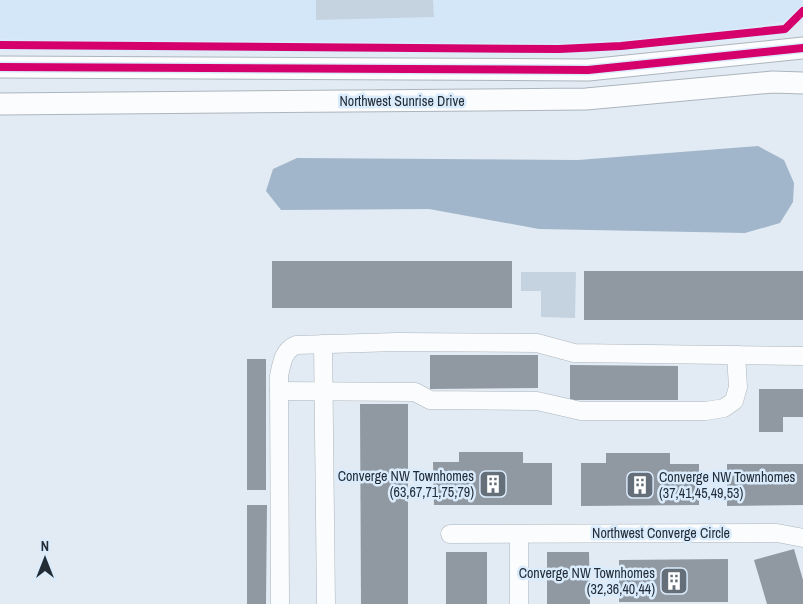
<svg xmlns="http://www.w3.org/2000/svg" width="803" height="604" font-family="'Archivo Narrow',sans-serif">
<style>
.built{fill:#d4e7f9}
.green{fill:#c5d3e1}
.water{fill:#a1b6ca}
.building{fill:#9098a1}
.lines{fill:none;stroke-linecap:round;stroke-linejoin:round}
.minor-casing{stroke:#acb5bd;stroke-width:19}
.tertiary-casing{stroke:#acb5bd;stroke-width:23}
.minor{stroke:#fbfcfd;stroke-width:18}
.tertiary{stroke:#fbfcfd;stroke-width:21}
.cycleway-casing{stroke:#daebfc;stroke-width:11}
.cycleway{stroke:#d6006c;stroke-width:8}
.labels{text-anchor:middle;stroke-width:5;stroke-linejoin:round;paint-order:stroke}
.street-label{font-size:14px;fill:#222c37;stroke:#daebfc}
.poi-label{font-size:14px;fill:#222c37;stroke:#daebfc;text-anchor:end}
</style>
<rect width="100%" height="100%" fill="#e2ebf4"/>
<path class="built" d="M0,0H803V19L616,47L0,44Z"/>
<g class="green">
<path d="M316,0H433L434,17L316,20Z"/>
<path d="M521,272H576L575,318L541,317V291H521Z"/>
</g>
<path class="water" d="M758,146L784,160L794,183L793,202L780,223L745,233L539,229L429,209L281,210L266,191L273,169L297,158L578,160Z"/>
<g class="building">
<rect x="272" y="261" width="240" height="47"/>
<rect x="584" y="271" width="219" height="49"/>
<path d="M430,355H538V388L430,389Z"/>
<rect x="247" y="359" width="19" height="131"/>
<path d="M570,365L678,366V400H570Z"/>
<path d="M759,389H803V417H783V432H759Z"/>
<path d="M360,404H408V604H361Z"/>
<path d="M459,452H523V463H552V505H434L433,462H459Z"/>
<path d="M606,453H670V464H699V505L581,506V463H606Z"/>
<path d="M727,464H803V505L727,506Z"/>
<path d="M247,505H267L266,604H247Z"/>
<path d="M794,549L803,580V604H767L754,560Z"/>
<rect x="446" y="552" width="41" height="52"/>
<path d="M547,552H589L590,604H547Z"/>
<path d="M728,559V602H619V560Z"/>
</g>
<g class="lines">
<defs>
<g id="minor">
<path d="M323,344L326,604"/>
<path d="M279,391L415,392L430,400L537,401L581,411H706L724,408L734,401L738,387L736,355"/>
<path d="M450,534L777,533L803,538"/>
<path d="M280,604L279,376C282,362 283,351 296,345L397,342L537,343L574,353L803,356"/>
<path d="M519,604V534"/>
</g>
<g id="tertiary">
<path d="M0,67L588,70L803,48"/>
<path d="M0,104L586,99L773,82L803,83"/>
</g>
</defs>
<use href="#minor" class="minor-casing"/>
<use href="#tertiary" class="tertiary-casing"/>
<use href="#minor" class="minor"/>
<use href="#tertiary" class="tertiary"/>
<defs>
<g id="cycleway">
<path d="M0,45L559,49L621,46L785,29L803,11"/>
<path d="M0,67L588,70L803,48"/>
</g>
</defs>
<use href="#cycleway" class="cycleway-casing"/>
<use href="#cycleway" class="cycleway"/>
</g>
<defs>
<symbol id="building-square" viewBox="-11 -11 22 22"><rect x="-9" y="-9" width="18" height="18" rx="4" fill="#656f79" stroke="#daebfc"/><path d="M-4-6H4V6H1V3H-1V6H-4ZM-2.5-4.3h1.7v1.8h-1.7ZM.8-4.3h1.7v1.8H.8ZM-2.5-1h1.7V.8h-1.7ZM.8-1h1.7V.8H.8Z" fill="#fff"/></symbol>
</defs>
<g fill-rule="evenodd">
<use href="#building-square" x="477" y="468" width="32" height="32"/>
<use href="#building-square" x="624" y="469" width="32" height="32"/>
<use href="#building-square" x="658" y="565" width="32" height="32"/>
</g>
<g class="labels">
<g class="street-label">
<text x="402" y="106">Northwest Sunrise Drive</text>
<text x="661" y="538">Northwest Converge Circle</text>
</g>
<g class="poi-label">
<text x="474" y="481">Converge NW Townhomes<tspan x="474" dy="16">(63,67,71,75,79)</tspan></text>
<text x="659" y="482" text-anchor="start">Converge NW Townhomes<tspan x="659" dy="16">(37,41,45,49,53)</tspan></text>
<text x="655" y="578">Converge NW Townhomes<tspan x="655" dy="16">(32,36,40,44)</tspan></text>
</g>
</g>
<g transform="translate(45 559)" stroke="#daebfc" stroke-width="4" paint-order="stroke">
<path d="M0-4L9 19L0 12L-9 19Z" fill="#222c37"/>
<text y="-8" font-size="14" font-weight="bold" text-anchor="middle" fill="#222c37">N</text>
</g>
</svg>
